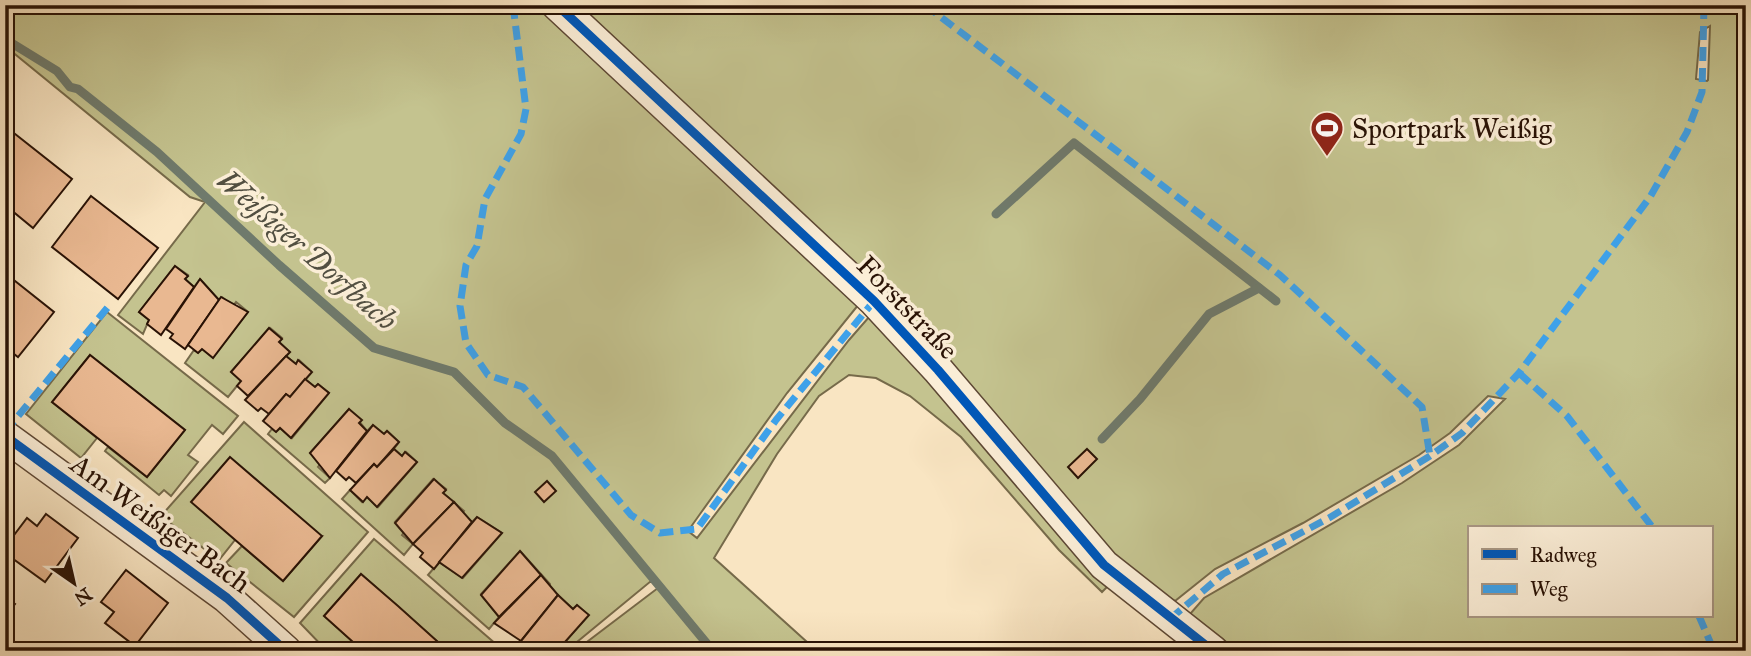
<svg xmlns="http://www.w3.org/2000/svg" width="1751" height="656" font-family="'IM FELL Great Primer',serif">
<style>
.green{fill:#c4c38f;stroke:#766a4a;stroke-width:2;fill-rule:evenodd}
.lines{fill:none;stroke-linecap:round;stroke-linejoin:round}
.stream{stroke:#6f7a6c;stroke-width:9}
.building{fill:#e9b891;stroke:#291205;stroke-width:2}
.street-casing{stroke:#5d4734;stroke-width:33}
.street{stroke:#fbeed7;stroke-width:30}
.quiet{stroke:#3ea1e9;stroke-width:7;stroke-dasharray:14 7;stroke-linecap:butt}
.cycleway-casing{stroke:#fbeed7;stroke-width:13}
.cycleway{stroke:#0057b8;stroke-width:9}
.labels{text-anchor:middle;stroke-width:7;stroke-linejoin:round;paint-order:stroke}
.poi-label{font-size:28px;fill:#291205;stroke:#fbeed7;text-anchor:start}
.street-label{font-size:28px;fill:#291205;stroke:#fbeed7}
.water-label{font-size:30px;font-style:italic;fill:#524f41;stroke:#fbeed7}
</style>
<rect width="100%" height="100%" fill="#f9e5c2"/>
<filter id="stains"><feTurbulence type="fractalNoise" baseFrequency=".00286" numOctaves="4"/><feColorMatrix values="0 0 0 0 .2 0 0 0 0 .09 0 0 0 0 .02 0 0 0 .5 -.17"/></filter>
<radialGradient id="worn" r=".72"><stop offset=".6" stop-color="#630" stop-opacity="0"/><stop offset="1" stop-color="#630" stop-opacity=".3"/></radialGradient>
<g class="green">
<path d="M5,5H541L676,128L859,304L787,393L700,514L688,531L697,538L849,340L869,317L890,302L721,140L573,5H1746V651H1238L1190,614L1204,598L1402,483L1459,445L1505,399L1488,396L1450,433L1419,455L1303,523L1215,569L1175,601L1138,579L1106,546L995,414L975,428L1067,544L1107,587L1102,592L1059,550L961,437L910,396L876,378L849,375L819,396L777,454L714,558L817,651H575L658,588L651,581L566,651H557L588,615L577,605L573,609L549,587L550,584L520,551L481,594L499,617L489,629L428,575L439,562L463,578L502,533L477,517L472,522L462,514L464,511L443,493L446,489L433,479L395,522L405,531L402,535L413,544L404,555L342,499L350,490L362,502L367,497L378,507L417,462L406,452L402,456L394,449L399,442L387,431L384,434L373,425L367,431L349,409L310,453L321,463L318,467L330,478L325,483L268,434L272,429L276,432L280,428L292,438L329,393L318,384L315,387L305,379L311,371L299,360L296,364L286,356L290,352L279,342L282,338L270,328L231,372L241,381L228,397L185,363L194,350L198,353L202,349L213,357L248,312L236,302L233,306L222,297L219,300L200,279L194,287L185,279L188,275L175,266L139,312L149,320L143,334L118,315L205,202L190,197L5,46ZM1710,26L1708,80L1707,81L1696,79L1700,32ZM1469,528H1711V616H1469Z"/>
<path d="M107,312L238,416L223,434L212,425L188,455L198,462L171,496L164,490L159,495L105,451L108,447L147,477L185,430L90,355L52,402L97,438L81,458L26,414Z"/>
<path d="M244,422L368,532L294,617L226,563L242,546L283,581L322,536L235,540L219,560L161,516Z"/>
<path d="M374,539L504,651H448L361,574L324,616L363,651H327L300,623Z"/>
</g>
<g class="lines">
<g class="stream">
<path d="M5,39L57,71L70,87L78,89L157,152L279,265L374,348L454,372L505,423L552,456L713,651"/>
<path d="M996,214L1074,143L1276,301"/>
<path d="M1102,439L1140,399L1209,314L1259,288"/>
</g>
</g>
<g class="building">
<path d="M5,126L72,179L33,228L5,205Z"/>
<path d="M91,196L158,248L118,299L52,247Z"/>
<path d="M175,266L188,276L185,279L194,287L161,335L147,324L149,320L139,312Z"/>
<path d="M5,273L54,312L18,357L5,347Z"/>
<path d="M200,279L219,300L185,349L170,338L173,334L166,329Z"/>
<path d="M221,297L248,312L213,358L202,349L198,353L188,345Z"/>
<path d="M269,328L282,339L279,342L290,352L248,396L237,386L241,381L231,372Z"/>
<path d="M90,355L185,430L147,477L52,402Z"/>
<path d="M286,356L296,364L298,360L312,372L290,397L286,394L269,414L261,408L258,411L245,400Z"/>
<path d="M305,379L315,387L318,384L329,393L291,438L280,428L276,432L263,421L286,394L290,397Z"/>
<path d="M349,409L362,420L359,423L367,431L330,478L310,453Z"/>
<path d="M373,425L384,434L387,431L399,442L377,467L374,464L356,483L349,477L346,480L336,471Z"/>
<path d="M394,449L402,456L405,452L417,462L377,507L367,497L363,502L350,490L374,464L377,467Z"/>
<path d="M1087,449L1097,459L1078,478L1068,467Z"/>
<path d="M230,457L322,536L283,581L191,502Z"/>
<path d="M434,479L446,490L443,493L454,502L413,544L395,523Z"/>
<path d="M547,481L556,491L544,502L535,492Z"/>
<path d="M454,502L472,522L434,569L420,557L423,553L413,544Z"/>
<path d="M46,514L78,538L45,582L5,553V547L27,518L37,526Z"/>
<path d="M477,517L502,533L462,578L439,562Z"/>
<path d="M520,551L541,575L499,617L481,595Z"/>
<path d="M126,570L168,603L135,646L105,623L114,612L101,602Z"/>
<path d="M361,574L398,606L448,651H363L324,616Z"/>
<path d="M541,575L558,595L521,641L494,623Z"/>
<path d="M558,595L573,609L577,605L589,615L557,651H532L521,641Z"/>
<path d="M5,597L15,604L5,617Z"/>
</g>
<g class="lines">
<defs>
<g id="street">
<path d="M557,5L874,301L938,370L1104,565L1213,651"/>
<path d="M5,436L227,598L286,651"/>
</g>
</defs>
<use href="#street" class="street-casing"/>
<use href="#street" class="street"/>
<g class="quiet">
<path d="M513,5L526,109L521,134L485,199L477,246L466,265L460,306L466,343L488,375L523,387L631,515L660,533L697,529L776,420L874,301"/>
<path d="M925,5L1280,275L1422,407L1430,456"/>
<path d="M1519,373L1567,416L1653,528"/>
<path d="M5,432L108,307"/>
<path d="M1699,616L1714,651"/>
<path d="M1170,619L1223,574L1329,518L1430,456L1462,433L1519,373L1650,197L1687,132L1702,92L1704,5"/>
</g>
<defs>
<g id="cycleway">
<path d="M557,5L874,301L938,370L1104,565L1213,651"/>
<path d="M5,436L227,598L286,651"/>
</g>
</defs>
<use href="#cycleway" class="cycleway-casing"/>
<use href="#cycleway" class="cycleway"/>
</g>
<defs>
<symbol id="stadium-pin" viewBox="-11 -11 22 30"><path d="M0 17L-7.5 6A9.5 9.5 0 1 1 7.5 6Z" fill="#8f2418" stroke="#fbeed7"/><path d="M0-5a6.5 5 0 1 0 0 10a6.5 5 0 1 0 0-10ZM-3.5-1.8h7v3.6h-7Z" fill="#fff"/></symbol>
</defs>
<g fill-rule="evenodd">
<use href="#stadium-pin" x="1308" y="109" width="38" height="52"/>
</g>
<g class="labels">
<g class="poi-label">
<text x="1352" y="138">Sportpark Weißig</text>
</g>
<g class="street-label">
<text transform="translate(908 307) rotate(46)" y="10">Forststraße</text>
<text transform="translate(161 523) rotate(36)" y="10">Am Weißiger Bach</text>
</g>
<g class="water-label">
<text transform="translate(307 250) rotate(41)" y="10">Weißiger Dorfbach</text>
</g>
</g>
<rect width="1751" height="656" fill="none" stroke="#f9e5c2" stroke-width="28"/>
<rect x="7" y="7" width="1737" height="642" fill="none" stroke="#291205" stroke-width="3.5"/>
<rect x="14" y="14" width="1723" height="628" fill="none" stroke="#291205" stroke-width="2"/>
<rect x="1468" y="526" width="245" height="91" fill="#fbeed7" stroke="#a79683" stroke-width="2"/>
<rect x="1482" y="549" width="35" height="10" fill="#0057b8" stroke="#a79683" stroke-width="2"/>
<text x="1530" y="562" font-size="21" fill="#291205">Radweg</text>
<rect x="1482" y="584" width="35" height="10" fill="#3ea1e9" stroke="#a79683" stroke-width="2"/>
<text x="1530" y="596" font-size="21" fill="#291205">Weg</text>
<g transform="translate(74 583) rotate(146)" stroke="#fbeed7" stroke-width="5" paint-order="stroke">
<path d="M0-5L12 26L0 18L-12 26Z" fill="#291205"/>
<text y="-10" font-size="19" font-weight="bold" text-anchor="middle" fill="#291205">N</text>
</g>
<rect width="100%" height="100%" filter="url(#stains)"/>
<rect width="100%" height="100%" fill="url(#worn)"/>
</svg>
